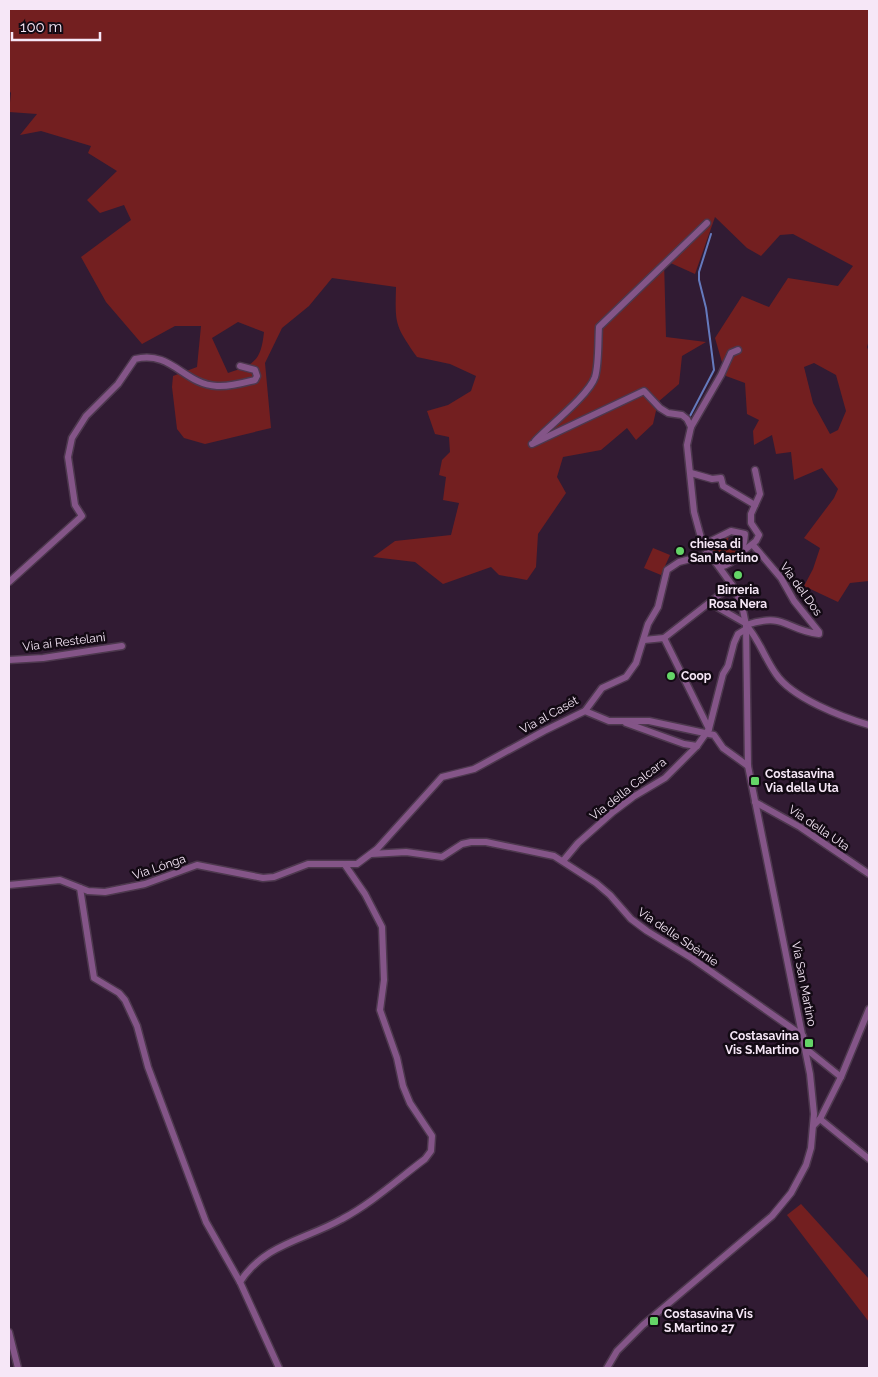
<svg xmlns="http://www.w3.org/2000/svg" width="878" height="1377" font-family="Raleway,sans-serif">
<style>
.green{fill:#731f20;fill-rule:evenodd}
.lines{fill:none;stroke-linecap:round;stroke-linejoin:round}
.stream{stroke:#657abd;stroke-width:2}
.minor-casing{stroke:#4d384e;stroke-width:9}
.minor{stroke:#845588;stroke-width:6}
.poi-dot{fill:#64d467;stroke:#130a14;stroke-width:2}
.labels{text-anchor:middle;stroke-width:5;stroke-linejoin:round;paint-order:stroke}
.poi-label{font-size:12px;font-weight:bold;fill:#f6e7f7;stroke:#130a14;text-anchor:start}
.street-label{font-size:12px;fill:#f6e7f7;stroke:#130a14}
</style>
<rect width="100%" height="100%" fill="#311b33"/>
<g class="green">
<path d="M9,9H869V340L867,347L869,353V581L850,583L838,602L804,586L813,569L820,548L804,538L834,498L838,489L822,468L794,480L791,452L776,454L772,435L754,445L753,431L759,420L747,414L745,383L726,376L715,338L742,296L769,307L788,278L838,286L853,266L793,234L780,235L761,256L747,248L715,217L695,274L664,260L666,337L706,342L682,356L679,384L658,402L653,424L636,440L627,428L601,450L563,457L557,477L566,493L538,534L536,567L527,580L499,575L491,567L443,584L415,562L373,557L395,541L451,535L459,503L443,500L446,477L439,475L442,460L450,452L449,437L435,434L427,411L448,405L471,391L476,376L450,364L417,357C395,325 395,325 396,287L332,278L309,306L282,328L265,363L271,428L205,444L184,438L177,429L172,387L173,376L197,367L201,326H175L142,344L106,302L81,257L131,220L124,205L100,213L87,200L117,171L88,153L91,146L41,131L20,135L37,114L9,112L11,93L9,90ZM238,322L264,332C261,361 254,365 228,373L212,338ZM814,363L836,375L846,411L838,430L830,434L813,403L804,367Z"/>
<path d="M729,533L727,548L741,552L724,566L708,543Z"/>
<path d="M653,548L670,555L661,575L644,568Z"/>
<path d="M801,1204L869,1279V1322L787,1215Z"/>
</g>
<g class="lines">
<path class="stream" d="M690,416L714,370L706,308L699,280V272L711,234"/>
<defs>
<g id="minor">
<path d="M691,427L721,375L731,353L738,350"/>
<path d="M535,441C549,426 589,395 595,377C599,364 598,341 599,327L707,223"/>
<path d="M532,444L644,391L660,408L668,413L682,415L687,419L691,427L687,445L694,512L703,545L732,585L742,605L746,625L748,766L810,1074L814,1114L811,1148L806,1165L791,1193L772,1216L643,1325L617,1351L607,1368"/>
<path d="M691,473L712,479L721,478L723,486L755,505"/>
<path d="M703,545L731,531L745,534C744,551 738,562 720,567"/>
<path d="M753,545L781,578L794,601L819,632V634C785,630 786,612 746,625C759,639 765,659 776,674C792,698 842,717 869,725"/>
<path d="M741,553L756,541L759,535L751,523V514L760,494L755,470"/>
<path d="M9,582L82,516L75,505L68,457L72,438L86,416L118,384L135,359C172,350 183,384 217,386C230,387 243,383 255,380L257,376L255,370L240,366"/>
<path d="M710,603L745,623"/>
<path d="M664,638L709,729"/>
<path d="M644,640L664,638L732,585"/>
<path d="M9,660L43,658L122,646"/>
<path d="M585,711L609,721H649L714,735L723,748L748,766"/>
<path d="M626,723L684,744L697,746"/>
<path d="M755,802L800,827L869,874"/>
<path d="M371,854L406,852L442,857L462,844L471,842H486L554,856L596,883L610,895L631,919L647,931L693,959L803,1036"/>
<path d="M563,861L578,843L613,812L633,797L665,778L697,746L709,729L723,674L728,666L734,643L738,634L746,629"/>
<path d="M9,885L60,880L88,891L105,892L145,884L197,865L263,878L274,877L308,864H357L377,849L442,777L474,769L544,731L585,711L602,688L626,677L636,663L648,624L658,607L667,570L679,562L710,554"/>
<path d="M80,888L94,978L119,993L125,1000L137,1026L148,1067L206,1222L240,1282L279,1368"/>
<path d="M805,1048L841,1077"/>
<path d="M820,1119L869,1159"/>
<path d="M814,1125L820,1119L841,1077L869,1009"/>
<path d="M240,1282C264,1244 305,1240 342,1219C372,1203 397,1180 425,1159L431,1151L432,1136L410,1103L403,1086L397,1058L380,1010L384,980L382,927L365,894L345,865"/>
<path d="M9,1332L18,1368"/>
</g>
</defs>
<use href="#minor" class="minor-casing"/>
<use href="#minor" class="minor"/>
</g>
<g class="poi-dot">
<circle cx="680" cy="551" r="5"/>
<circle cx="738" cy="575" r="5"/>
<circle cx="671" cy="676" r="5"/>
<rect x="750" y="776" width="10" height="10" rx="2.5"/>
<rect x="804" y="1038" width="10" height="10" rx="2.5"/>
<rect x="649" y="1316" width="10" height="10" rx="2.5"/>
</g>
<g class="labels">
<g class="poi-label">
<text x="690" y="548">chiesa di<tspan x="690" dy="14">San Martino</tspan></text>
<text x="738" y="594" text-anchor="middle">Birreria<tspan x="738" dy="14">Rosa Nera</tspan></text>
<text x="681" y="680">Coop</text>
<text x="765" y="778">Costasavina<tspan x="765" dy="14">Via della Uta</tspan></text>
<text x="799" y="1040" text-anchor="end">Costasavina<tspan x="799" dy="14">Vis S.Martino</tspan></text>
<text x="664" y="1318">Costasavina Vis<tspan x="664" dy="14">S.Martino 27</tspan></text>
</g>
<g class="street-label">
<text transform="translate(801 589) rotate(54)" y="4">Via del Dos</text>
<text transform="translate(64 642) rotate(-7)" y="4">Via ai Restelani</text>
<text transform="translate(549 715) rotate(-29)" y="4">Via al Casét</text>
<text transform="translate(628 789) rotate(-38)" y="4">Via della Calcara</text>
<text transform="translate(819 828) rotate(34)" y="4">Via della Uta</text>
<text transform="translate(159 867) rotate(-19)" y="4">Via Lónga</text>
<text transform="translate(678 937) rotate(34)" y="4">Via delle Sbèrnie</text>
<text transform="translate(804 984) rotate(79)" y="4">Via San Martino</text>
</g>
</g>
<rect width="878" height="1377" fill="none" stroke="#f6e7f7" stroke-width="20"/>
<path d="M12 32v8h88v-8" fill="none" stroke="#f6e7f7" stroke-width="2.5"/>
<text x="20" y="32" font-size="15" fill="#f6e7f7" stroke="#130a14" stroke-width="4" paint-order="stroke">100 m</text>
</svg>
